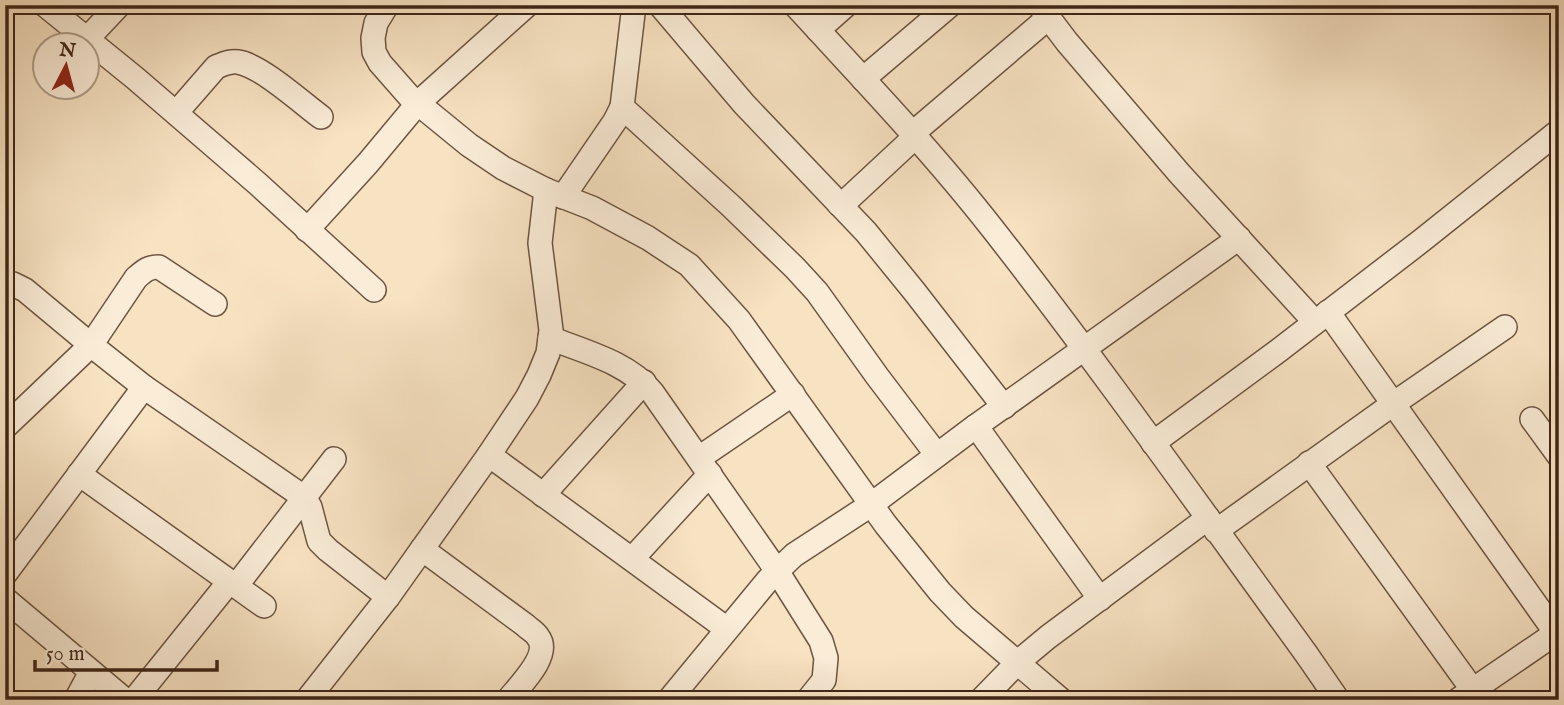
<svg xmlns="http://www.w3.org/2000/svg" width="1564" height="705" font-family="'IM FELL English',serif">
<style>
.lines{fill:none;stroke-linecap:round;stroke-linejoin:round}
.street-casing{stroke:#6d5542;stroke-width:26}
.street{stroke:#faecd7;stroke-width:23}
</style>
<rect width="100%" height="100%" fill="#f7e2c2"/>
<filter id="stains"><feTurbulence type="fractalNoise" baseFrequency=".00286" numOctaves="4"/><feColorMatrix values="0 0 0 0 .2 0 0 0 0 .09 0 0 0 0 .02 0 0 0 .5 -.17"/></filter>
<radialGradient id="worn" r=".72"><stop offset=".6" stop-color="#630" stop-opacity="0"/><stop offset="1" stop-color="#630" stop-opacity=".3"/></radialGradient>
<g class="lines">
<defs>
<g id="street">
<path d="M45,5L135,78L258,184L374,290"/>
<path d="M387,5L376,23L373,38L374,52L380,63L409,96L469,145L503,168L546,190L592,208L648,238L689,265L739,320L886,525L940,592L964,617L1061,700"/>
<path d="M660,5L744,104L866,232L914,291L1004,407"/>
<path d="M795,5C862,78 931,150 992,228C1101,367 1203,512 1307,655L1338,700"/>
<path d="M1039,5L1067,42L1179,173L1315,322"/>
<path d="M818,30L846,5"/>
<path d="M87,39L119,5"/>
<path d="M863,79L950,5"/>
<path d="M622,107L731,206L795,268L817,292L877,376L937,455"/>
<path d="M176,113L216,67C224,64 229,61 238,62C260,65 302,103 321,117"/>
<path d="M913,133L1048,18"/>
<path d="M563,197L615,121L622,107L634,5"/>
<path d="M839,204L845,202L916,136"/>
<path d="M307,230L368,163L418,103L527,5"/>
<path d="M5,284H13L25,290L91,345L144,387L305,498L310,507L319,541L328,550L388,597"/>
<path d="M1328,312L1556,633"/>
<path d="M550,338C585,352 627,362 652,392L777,571L821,641L826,658L824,680L808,700"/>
<path d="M1532,419L1559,456"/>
<path d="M976,426L1100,599"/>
<path d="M5,427L91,345L136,278C144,271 148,267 159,267L215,304"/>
<path d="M1153,443L1278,351L1421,241L1559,131"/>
<path d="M489,455L727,629"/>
<path d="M699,458L793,394"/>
<path d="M1309,463L1480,700"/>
<path d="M79,474L264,606"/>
<path d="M543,495L644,382"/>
<path d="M1216,531L1393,404L1505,327"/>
<path d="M422,549L525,625C529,629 535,632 538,637C552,655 519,686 508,700"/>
<path d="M632,559L710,474"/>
<path d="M5,574L144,387"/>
<path d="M236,586L334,459"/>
<path d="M5,599L125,700"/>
<path d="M76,700L91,672"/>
<path d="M134,700L229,582"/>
<path d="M307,700L388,597L489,455L527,398L539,375L548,353L551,330L540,243L546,190"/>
<path d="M669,700L768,580L794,555L872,504L976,426L1239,238"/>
<path d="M981,700L1018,662L1048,637L1208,518"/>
<path d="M1458,700L1559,631"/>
</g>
</defs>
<use href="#street" class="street-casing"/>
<use href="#street" class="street"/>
</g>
<rect width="1564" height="705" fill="none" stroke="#f7e2c2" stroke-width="28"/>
<rect x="7" y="7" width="1550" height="691" fill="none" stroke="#3f2618" stroke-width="3.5"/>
<rect x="14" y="14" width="1536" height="677" fill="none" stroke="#3f2618" stroke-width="2"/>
<g transform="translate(66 66) rotate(6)"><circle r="33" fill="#faecd7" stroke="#af9d8b" stroke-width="2"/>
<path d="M0-5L12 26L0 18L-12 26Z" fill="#8f2418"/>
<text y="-10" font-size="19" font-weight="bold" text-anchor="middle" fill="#3f2618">N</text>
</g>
<path d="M35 660v10h182v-10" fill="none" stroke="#3f2618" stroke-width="3.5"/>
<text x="46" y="660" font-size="21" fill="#3f2618" stroke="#faecd7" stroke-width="5" paint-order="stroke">50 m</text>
<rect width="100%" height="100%" filter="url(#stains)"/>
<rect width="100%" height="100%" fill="url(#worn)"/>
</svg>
